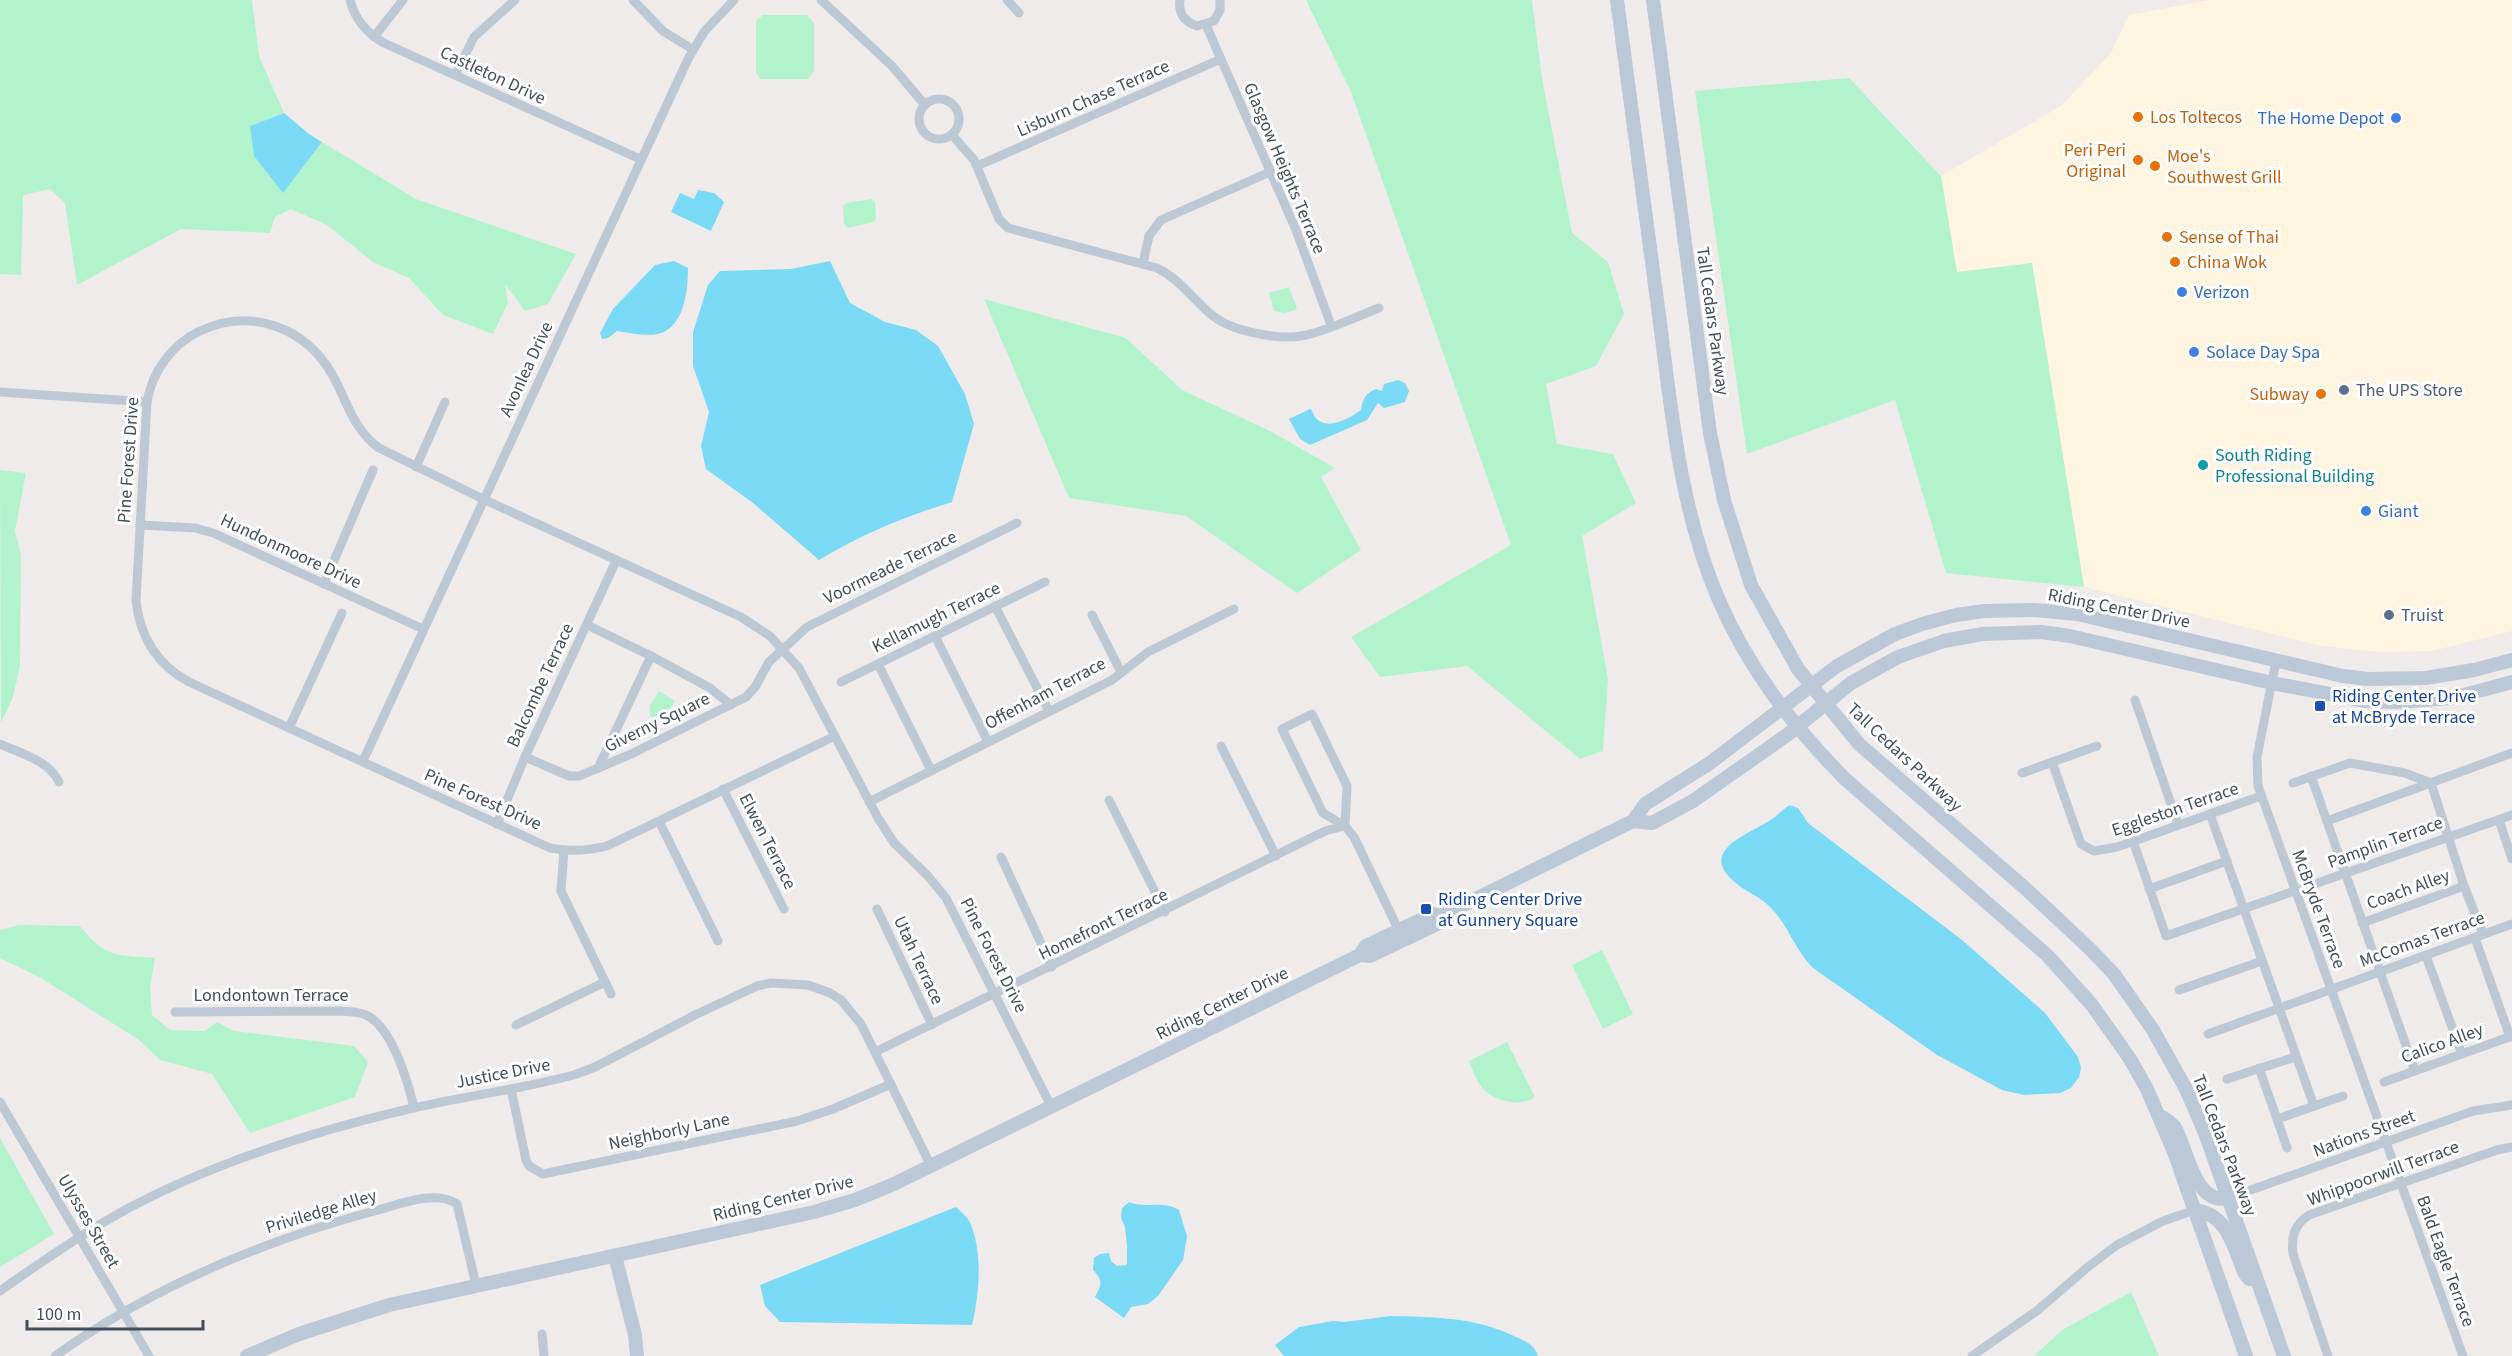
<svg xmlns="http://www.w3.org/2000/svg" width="2512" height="1356" font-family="'Source Sans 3',sans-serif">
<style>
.commercial{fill:#fef5e0}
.green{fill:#b3f3cc}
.water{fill:#7adaf5}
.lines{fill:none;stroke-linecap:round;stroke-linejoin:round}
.street{stroke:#bcc8d3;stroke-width:9}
.secondary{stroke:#bbc8d7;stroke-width:14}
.food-dot{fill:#e8710a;stroke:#fff;stroke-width:2}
.shop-dot{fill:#3f7fe0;stroke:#fff;stroke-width:2}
.service-dot{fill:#5c6f8a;stroke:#fff;stroke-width:2}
.culture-dot{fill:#0f9aa8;stroke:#fff;stroke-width:2}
.transit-dot{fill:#1a4fb4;stroke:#fff;stroke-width:2}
.labels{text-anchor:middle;stroke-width:6;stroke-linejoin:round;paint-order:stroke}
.street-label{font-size:18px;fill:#424f5b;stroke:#fff}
.food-label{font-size:18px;fill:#c56008;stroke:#fff;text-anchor:start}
.shop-label{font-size:18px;fill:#366cbe;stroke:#fff;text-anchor:start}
.service-label{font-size:18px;fill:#4e5e75;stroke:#fff;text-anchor:start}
.culture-label{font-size:18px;fill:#0d838f;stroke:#fff;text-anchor:start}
.transit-label{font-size:18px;fill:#164399;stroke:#fff;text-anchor:start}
</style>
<rect width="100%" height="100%" fill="#efebeb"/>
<path class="commercial" d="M2210,0H2512V631L2432,651L2381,652L2321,646L2084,587L2032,264L1957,272L1941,176L2061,106L2111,53L2129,15Z"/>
<g class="green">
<path d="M0,0H252L259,56L284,113L250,126L274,179L283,192L322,142L416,199L576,254L548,304L525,311L505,284L508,303L493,334L443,315L409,278L373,262L327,225L291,209L275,217L270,233L181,229L77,285L65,203L50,189L23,195L21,275L0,274Z"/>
<path d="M1306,0H1532L1542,79L1572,233L1608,262L1624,314L1596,366L1546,384L1557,444L1613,454L1636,503L1582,536L1608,679L1603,751L1580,759L1467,666L1380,677L1351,637L1511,545L1351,92Z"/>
<path d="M763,15H807L814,23V71L808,79H760L756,72V21Z"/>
<path d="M1849,78L1941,176L1957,272L2032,263L2084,587L1946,573L1895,400L1747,454L1695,91Z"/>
<path d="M872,199L875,202L876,219L874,222L848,228L844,224L843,206L846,203Z"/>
<path d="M1289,287L1297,309L1285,313L1274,311L1269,293Z"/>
<path d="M984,299L1126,338L1182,390L1272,432L1335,468L1321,477L1361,550L1297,593L1186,516L1069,498Z"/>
<path d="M0,470L26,473L15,531L21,554L20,666L13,697L1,723Z"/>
<path d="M659,691L675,701L666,715L656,721L650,716V705Z"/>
<path d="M19,925L80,926C105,958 117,955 155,958L150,987L152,1015L170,1030L205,1031L217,1022L234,1031L354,1046L368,1062L355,1097L250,1133L212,1074L160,1060L139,1040L41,978L0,958V930Z"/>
<path d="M1602,950L1633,1014L1603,1029L1572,965Z"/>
<path d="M1507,1042L1535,1097C1522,1107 1497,1102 1485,1091C1477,1083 1473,1071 1469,1061Z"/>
<path d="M0,1138L54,1234L0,1267Z"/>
<path d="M2131,1292L2159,1356H2034L2062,1330Z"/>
</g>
<g class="water">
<path d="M284,113L309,134L322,142L283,193L254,156L250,126Z"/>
<path d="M698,190L714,193L724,202L711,231L671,212L680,193L694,199Z"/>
<path d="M674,261L688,268C688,288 685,322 664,332C650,338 632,333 617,331L608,338L602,339L600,333L613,309L655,265Z"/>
<path d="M830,261L850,303L885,322L916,330L938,346L965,394L974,424L952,502C901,518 865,533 819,560L753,503L706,469L701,446L709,412L693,366V332L708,285L720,271L791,269Z"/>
<path d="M1398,380L1405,383L1409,391L1405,402L1384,408L1378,403L1367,420L1310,445L1300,439L1289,419L1310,409C1313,411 1313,414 1315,417C1327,432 1350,418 1361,410C1363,398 1365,394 1376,389L1382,391L1384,384Z"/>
<path d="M1790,805L1798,808L1808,823L1962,940L2045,1013L2078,1057L2081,1068L2079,1077L2071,1088L2060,1093L2024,1095L2002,1090L1937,1055L1813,968C1794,949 1789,926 1771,908C1761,897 1748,893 1737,884C1695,851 1748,835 1772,819C1778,815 1783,809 1790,805Z"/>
<path d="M1129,1202C1146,1209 1162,1200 1179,1210L1187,1236L1183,1260L1158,1296L1148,1304L1131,1307L1124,1318L1095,1297C1102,1285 1103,1280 1093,1270L1094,1258L1100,1254L1109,1253L1111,1261L1117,1266L1127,1265V1246L1125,1227L1121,1218L1122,1208Z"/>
<path d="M956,1207C961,1212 969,1218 971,1225C983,1255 979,1295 972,1325L780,1322L765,1306L760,1285Z"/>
<path d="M1390,1316C1433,1317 1475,1317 1514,1336C1525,1341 1534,1344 1538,1356H1284L1275,1345L1299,1327L1333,1321L1345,1322Z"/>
</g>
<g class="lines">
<g class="street">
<path d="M350,0C355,20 366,33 384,43L640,159"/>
<path d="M633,0L663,31L692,49"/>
<path d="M821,0L892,66L925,105"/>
<path d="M1007,0L1019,13"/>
<path d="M1180,0C1178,14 1185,22 1197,26L1214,21L1220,10V0"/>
<path d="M1206,25L1296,230L1331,325"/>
<path d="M374,37L403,0"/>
<path d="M455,75L474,37L515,0"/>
<circle cx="939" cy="119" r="20"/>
<path d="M952,135L974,160L999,219L1008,228L1157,268C1180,279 1193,300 1213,316C1232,331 1277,340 1301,336C1323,333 1358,316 1379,308"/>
<path d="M977,166L1221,59"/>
<path d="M1143,264L1149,236L1161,220L1270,172"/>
<path d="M0,392L147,402"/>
<path d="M416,467L445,402"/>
<path d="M140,525L195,528L213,533L423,629"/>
<path d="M324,584L373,470"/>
<path d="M995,606L1049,711"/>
<path d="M1092,615L1121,672"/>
<path d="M587,625L651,656L710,688L731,705"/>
<path d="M935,636L988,742"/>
<path d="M2276,661L2257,757L2258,786L2463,1356"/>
<path d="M878,664L931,770"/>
<path d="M841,682L1045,582"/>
<path d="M2135,700L2178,824"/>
<path d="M289,728L342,613"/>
<path d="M835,736L607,846C587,851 570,852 550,848L189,682C156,664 140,637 136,601L147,402C152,372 172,344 200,331C250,307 306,327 333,376C348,403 353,429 379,448L483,499L741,617L770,636L799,668L878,818L894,843L928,876L946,898L1052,1108"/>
<path d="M0,744C22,754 48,760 59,782"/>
<path d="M1221,746L1276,856"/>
<path d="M525,757L569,776H579L629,755L746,697L755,687L769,662L807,627L1017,523"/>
<path d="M363,761L688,59L704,32L734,0"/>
<path d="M2052,762L2081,844L2094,851L2117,847L2261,796"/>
<path d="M598,768L651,656"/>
<path d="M2022,773L2097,746"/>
<path d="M2311,776L2415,1071"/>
<path d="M2293,783L2350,763L2405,773L2431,783L2464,886L2483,934"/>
<path d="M723,789L784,909"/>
<path d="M1109,800L1165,912"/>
<path d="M869,802L1112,680L1148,652L1234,609"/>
<path d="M2210,814L2314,1106"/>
<path d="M2499,820L2512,859"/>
<path d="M659,821L718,941"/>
<path d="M2327,821L2512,753"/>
<path d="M497,824L525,757L616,561"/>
<path d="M1345,826L1347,786L1312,714L1282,729L1323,813L1345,826L1354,837L1400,933"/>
<path d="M2133,841L2166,936L2512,815"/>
<path d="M564,850L561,891L611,994"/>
<path d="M1001,857L1052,967"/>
<path d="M2149,889L2227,861"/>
<path d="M877,909L932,1025"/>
<path d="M2362,923L2464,886"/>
<path d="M2475,938L2510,1037"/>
<path d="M2426,956L2462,1054"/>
<path d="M2179,990L2262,961"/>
<path d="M175,1012L340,1011C349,1012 359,1011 368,1016C393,1030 408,1082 414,1108"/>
<path d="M516,1025L605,982"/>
<path d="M2208,1034L2512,924"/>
<path d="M875,1052L1325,831L1345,826"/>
<path d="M2259,1068L2277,1119"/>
<path d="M2227,1079L2295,1057"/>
<path d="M2384,1082L2512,1036"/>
<path d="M511,1089L526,1160L529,1166L543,1174L797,1121L833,1109L891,1084"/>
<path d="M0,1102L149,1356"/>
<path d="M2287,1148L2277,1119L2343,1096"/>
<path d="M2228,1198L2473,1111L2512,1105"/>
<path d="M0,1291C38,1264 77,1237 118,1214C208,1164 314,1131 413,1108C466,1096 521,1089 574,1075L595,1067L697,1014L757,986L771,983L808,985L830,993L841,1000L861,1024L931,1166"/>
<path d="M542,1334L544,1356"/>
<path d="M55,1356C152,1287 260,1242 374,1211C398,1205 435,1189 457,1204L476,1285"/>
<path d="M1972,1356L2038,1310L2089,1266L2117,1245L2163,1221L2195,1210"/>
<path d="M2328,1356L2293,1254C2291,1237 2294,1225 2309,1215L2497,1150L2512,1147"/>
</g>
<g class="secondary">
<path d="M1617,0C1631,105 1645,210 1659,315C1671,409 1680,509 1718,598C1748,668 1792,725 1845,779L2048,956L2092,1005L2130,1059L2147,1089L2174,1152L2246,1356"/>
<path d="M1653,0L1710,433L1724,500L1751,585L1798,669L1859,744L2026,889L2089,948L2114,974L2153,1030L2186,1089L2205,1133L2284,1356"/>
<path d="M1633,821L1652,823L1693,801L1787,735L1851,683L1898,657L1944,641L1982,634L2041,632L2070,636L2272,683L2366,701L2396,702L2452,698L2512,682"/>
<path d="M1360,955L1370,956L1429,928L1437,924L1443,915L1633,821L1645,804L1710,763L1837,666L1895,634L1922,624L1956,615L1984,611L2035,610L2077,614L2343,676L2368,679L2426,678L2474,670L2512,660"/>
<path d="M2160,1116C2165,1119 2171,1122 2175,1128C2187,1147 2194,1206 2228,1198"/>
<path d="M2195,1210C2229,1215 2233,1247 2245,1274L2249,1279"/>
<path d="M615,1256L635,1335L637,1356"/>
<path d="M247,1356L299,1334L389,1305L814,1212L855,1200L894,1184L1360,955L1366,946L1433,914L1443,915"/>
</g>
</g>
<g class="food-dot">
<circle cx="2138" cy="117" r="6"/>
<circle cx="2138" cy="160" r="6"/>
<circle cx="2155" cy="166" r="6"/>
<circle cx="2167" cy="237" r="6"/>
<circle cx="2175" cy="262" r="6"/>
<circle cx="2321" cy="394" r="6"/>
</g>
<g class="shop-dot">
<circle cx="2396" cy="118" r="6"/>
<circle cx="2182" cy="292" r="6"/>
<circle cx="2194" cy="352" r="6"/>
<circle cx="2366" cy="511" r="6"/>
</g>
<g class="service-dot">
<circle cx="2344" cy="390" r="6"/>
<circle cx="2389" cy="615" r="6"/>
</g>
<circle class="culture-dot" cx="2203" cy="465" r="6"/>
<g class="transit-dot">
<rect x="2314" y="700" width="12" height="12" rx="3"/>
<rect x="1420" y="903" width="12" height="12" rx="3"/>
</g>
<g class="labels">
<g class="street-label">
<text transform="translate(493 75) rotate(25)" y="6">Castleton Drive</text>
<text transform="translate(1093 98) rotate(-24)" y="6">Lisburn Chase Terrace</text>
<text transform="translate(1285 168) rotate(67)" y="6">Glasgow Heights Terrace</text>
<text transform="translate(1713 321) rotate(82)" y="6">Tall Cedars Parkway</text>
<text transform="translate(526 369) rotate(-65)" y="6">Avonlea Drive</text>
<text transform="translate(128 460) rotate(-86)" y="6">Pine Forest Drive</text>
<text transform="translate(291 551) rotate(25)" y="6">Hundonmoore Drive</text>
<text transform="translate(890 567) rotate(-26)" y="6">Voormeade Terrace</text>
<text transform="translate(2119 608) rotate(11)" y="6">Riding Center Drive</text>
<text transform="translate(936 617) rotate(-26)" y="6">Kellamugh Terrace</text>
<text transform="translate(540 685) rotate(-65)" y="6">Balcombe Terrace</text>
<text transform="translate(1045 693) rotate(-28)" y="6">Offenham Terrace</text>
<text transform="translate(657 722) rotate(-26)" y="6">Giverny Square</text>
<text transform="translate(1905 757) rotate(43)" y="6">Tall Cedars Parkway</text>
<text transform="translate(483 799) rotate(24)" y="6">Pine Forest Drive</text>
<text transform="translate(2175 809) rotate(-19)" y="6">Eggleston Terrace</text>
<text transform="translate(768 841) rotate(63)" y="6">Elwen Terrace</text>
<text transform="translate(2385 842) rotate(-20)" y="6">Pamplin Terrace</text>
<text transform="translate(2408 889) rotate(-20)" y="6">Coach Alley</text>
<text transform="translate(2319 909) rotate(70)" y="6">McBryde Terrace</text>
<text transform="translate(1103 924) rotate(-26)" y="6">Homefront Terrace</text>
<text transform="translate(2422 939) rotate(-20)" y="6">McComas Terrace</text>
<text transform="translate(994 955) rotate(63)" y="6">Pine Forest Drive</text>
<text transform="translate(919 960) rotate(65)" y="6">Utah Terrace</text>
<text x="271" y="1001">Londontown Terrace</text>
<text transform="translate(1222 1003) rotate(-26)" y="6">Riding Center Drive</text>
<text transform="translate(2442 1043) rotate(-20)" y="6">Calico Alley</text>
<text transform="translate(503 1073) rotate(-11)" y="6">Justice Drive</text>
<text transform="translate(669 1131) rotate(-12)" y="6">Neighborly Lane</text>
<text transform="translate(2364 1133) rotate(-20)" y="6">Nations Street</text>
<text transform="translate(2225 1145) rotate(69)" y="6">Tall Cedars Parkway</text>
<text transform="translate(2383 1173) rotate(-20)" y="6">Whippoorwill Terrace</text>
<text transform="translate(783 1198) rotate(-14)" y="6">Riding Center Drive</text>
<text transform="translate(321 1211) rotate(-17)" y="6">Priviledge Alley</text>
<text transform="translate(89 1221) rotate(60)" y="6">Ulysses Street</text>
<text transform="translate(2446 1261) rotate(70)" y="6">Bald Eagle Terrace</text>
</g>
<g class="food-label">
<text x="2150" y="123">Los Toltecos</text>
<text x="2126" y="156" text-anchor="end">Peri Peri<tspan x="2126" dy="21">Original</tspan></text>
<text x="2167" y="162">Moe's<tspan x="2167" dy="21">Southwest Grill</tspan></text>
<text x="2179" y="243">Sense of Thai</text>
<text x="2187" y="268">China Wok</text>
<text x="2309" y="400" text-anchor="end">Subway</text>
</g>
<g class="shop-label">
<text x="2384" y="124" text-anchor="end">The Home Depot</text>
<text x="2194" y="298">Verizon</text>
<text x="2206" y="358">Solace Day Spa</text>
<text x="2378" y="517">Giant</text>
</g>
<g class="service-label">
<text x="2356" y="396">The UPS Store</text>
<text x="2401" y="621">Truist</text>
</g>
<g class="culture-label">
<text x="2215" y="461">South Riding<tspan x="2215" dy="21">Professional Building</tspan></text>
</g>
<g class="transit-label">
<text x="2332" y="702">Riding Center Drive<tspan x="2332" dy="21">at McBryde Terrace</tspan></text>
<text x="1438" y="905">Riding Center Drive<tspan x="1438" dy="21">at Gunnery Square</tspan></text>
</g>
</g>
<path d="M27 1320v9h176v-9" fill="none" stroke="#424f5b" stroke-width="3"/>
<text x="36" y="1320" font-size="18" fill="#424f5b" stroke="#ffffff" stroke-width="4.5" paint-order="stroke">100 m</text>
</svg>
